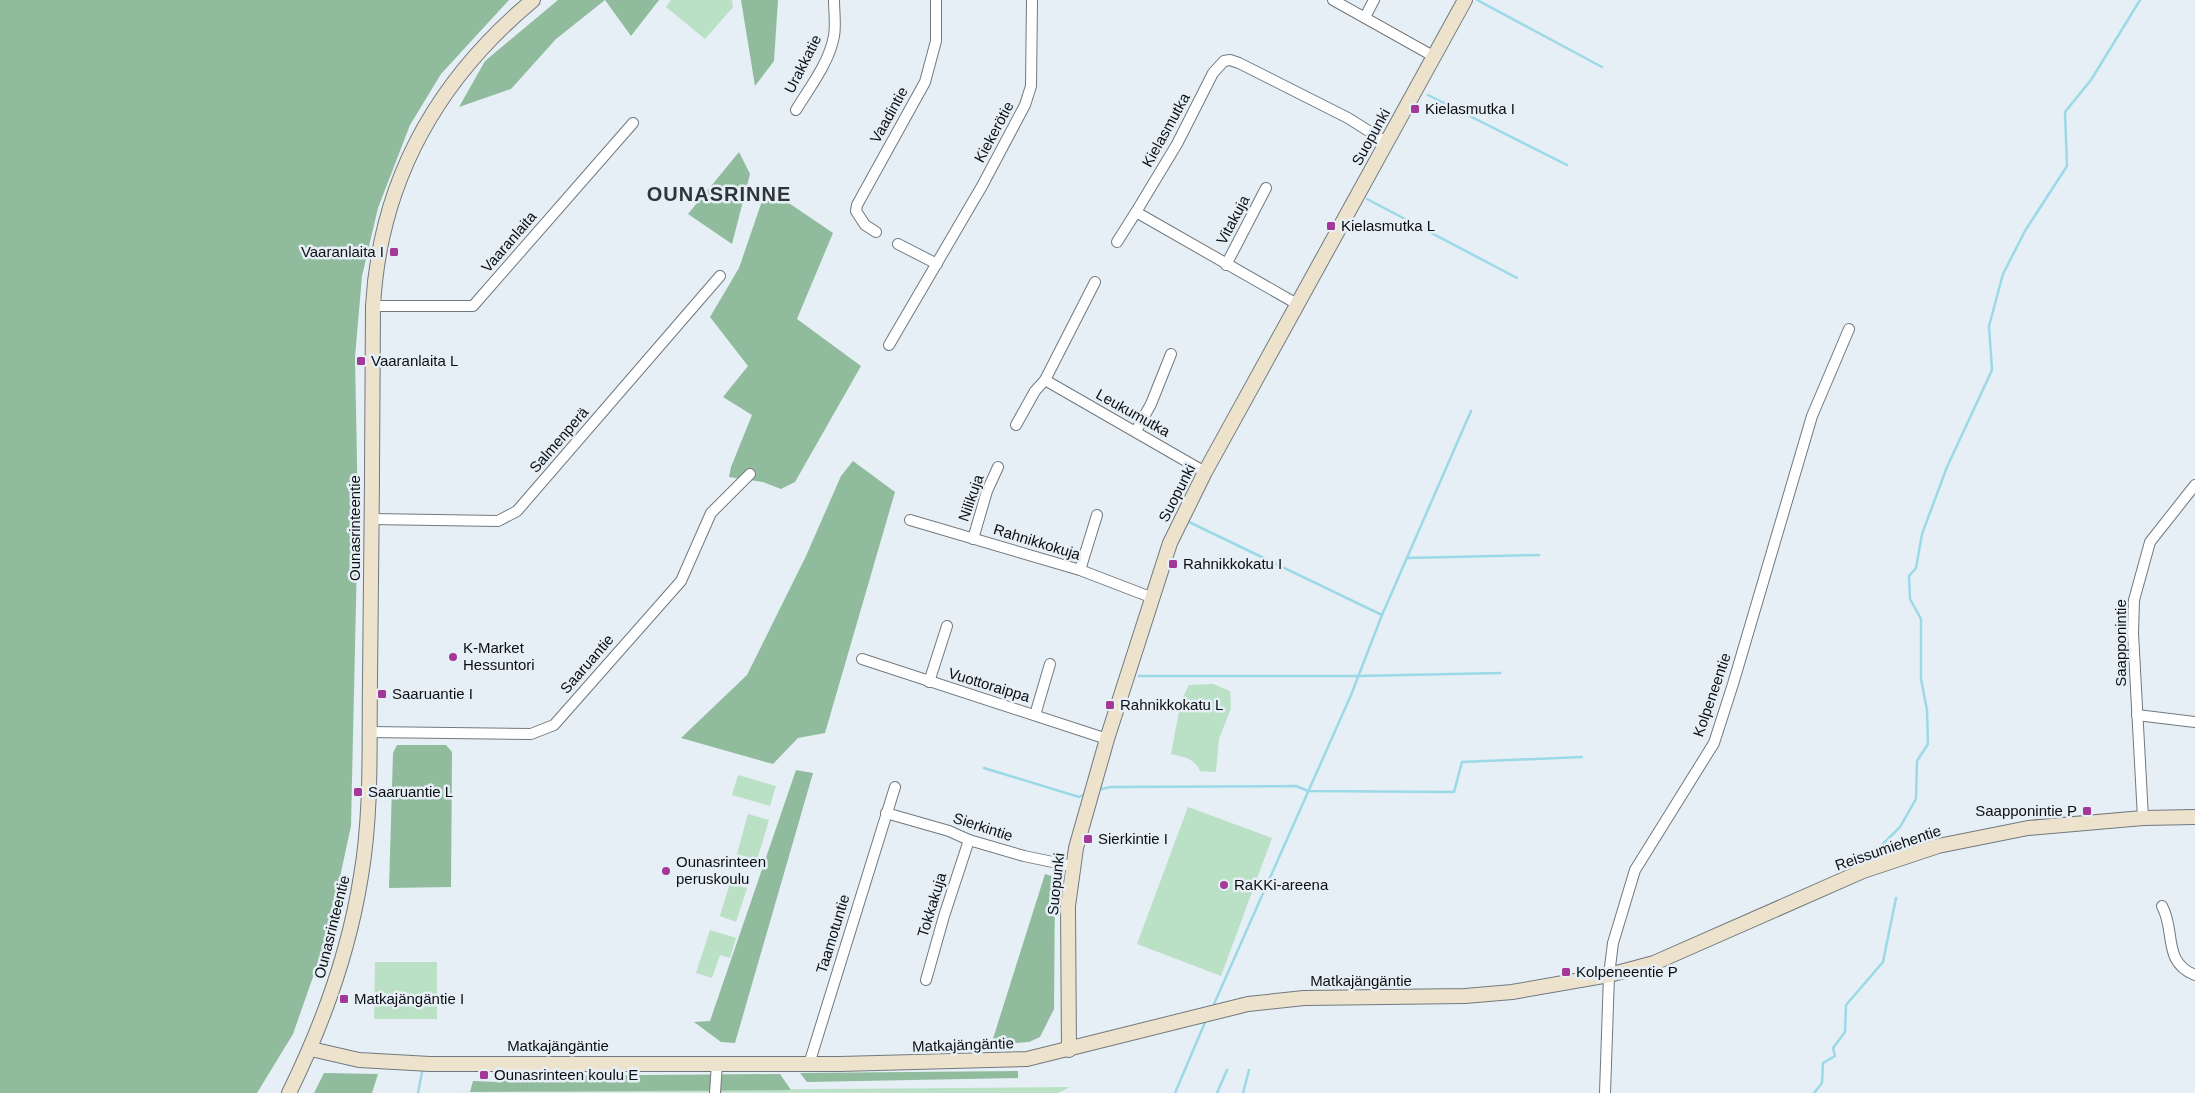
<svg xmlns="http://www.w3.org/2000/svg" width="2195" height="1093" font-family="Helvetica,sans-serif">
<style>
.green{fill:#bae0c5}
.forest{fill:#90bc9d}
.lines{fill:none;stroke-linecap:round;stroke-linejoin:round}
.stream{stroke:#9cd9e7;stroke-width:2.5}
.street-casing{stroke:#71797f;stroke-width:12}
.secondary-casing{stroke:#71797f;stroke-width:16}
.street{stroke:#fff;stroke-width:10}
.secondary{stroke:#ede3cd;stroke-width:14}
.poi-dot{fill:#a43899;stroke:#e6eff5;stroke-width:2}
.labels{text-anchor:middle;stroke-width:5;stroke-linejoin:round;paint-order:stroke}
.street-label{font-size:15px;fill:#0c0f11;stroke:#e6eff5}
.poi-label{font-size:15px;fill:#0c0f11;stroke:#e6eff5;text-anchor:start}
.district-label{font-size:20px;font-weight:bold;letter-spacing:1px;fill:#2e353a;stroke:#e6eff5}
</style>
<rect width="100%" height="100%" fill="#e6eff5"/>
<g class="green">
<path d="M671,0H732L733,7L705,39L666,7Z"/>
<path d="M1213,684L1230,691L1231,708L1219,739L1216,772L1200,771C1194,758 1184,757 1171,754L1181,701L1189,685Z"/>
<path d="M738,775L776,786L770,806L732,795Z"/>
<path d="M1188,807L1272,838L1221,976L1137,944Z"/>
<path d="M748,814L769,820L757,860L737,854Z"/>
<path d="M730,883L747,888L736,922L720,916Z"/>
<path d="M710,930L736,938L730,958L720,955L712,978L696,973Z"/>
<path d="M375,962H437V1019H374Z"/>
<path d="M1070,1087L1058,1093L440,1092Z"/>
</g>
<g class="forest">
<path d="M0,0H509L441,74L410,125L378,208L362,276L355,357L358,513L351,826L327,937L293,1034L257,1093H0Z"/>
<path d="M558,0H659L631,36L605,0L556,39L511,89L459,107L485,61Z"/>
<path d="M741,0H778L774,61L755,86Z"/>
<path d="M739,152L750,174L732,244L688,214Z"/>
<path d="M777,195L833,233L797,319L861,366L795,482L781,489L763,482L729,477L731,467L752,415L723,397L748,366L710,317L739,268L762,201Z"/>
<path d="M853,461L895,492L825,733L798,738L773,764L681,738L747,675L806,556L841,476Z"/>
<path d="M397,745H446L452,752L451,887L389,888L393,753Z"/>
<path d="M796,770L813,773L735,1043L721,1042L694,1022L710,1021Z"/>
<path d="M1045,874L1052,876L1055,884L1054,1009L1040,1037L1029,1042L991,1045Z"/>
<path d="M1018,1071V1078L807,1082L800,1073Z"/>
<path d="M324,1073L378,1074L372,1093H314Z"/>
<path d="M780,1074L791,1090L470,1092L473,1081L497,1082L520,1076Z"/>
</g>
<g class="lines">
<g class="stream">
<path d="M1477,0L1602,67"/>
<path d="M1428,95L1567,165"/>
<path d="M1367,199L1517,278"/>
<path d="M1189,522L1382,615"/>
<path d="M1407,558L1539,555"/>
<path d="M1139,676H1358L1500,673"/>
<path d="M984,768L1079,797L1085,794"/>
<path d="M1097,790L1111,787L1296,786L1308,791L1454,792L1462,762L1582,757"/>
<path d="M1882,845L1900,827L1916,799L1917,761L1928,744L1927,710L1921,679V619L1910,599L1909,576L1916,568L1922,534L1947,467L1992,370L1989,326L2003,274L2025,231L2067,166L2065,112L2091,80L2140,0"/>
<path d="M1214,1004L1351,695L1382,615L1471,411"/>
<path d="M418,1093L422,1072"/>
<path d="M1175,1093L1206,1020"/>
<path d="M1217,1093L1227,1070"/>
<path d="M1243,1093L1249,1070"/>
<path d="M1814,1093L1822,1083L1823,1063L1835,1056L1833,1048L1845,1032L1846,1005L1883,962L1896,898"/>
</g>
<defs>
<g id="street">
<path d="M1333,0L1433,56"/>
<path d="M1365,17L1374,0"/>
<path d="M796,110C810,87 829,63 834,36C836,25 834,11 834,0"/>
<path d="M876,232L865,225L856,211L857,205L925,82L936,41V0"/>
<path d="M1117,242L1136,212"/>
<path d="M898,244L937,264"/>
<path d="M1226,265L1266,188"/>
<path d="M1297,304L1136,212L1177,144L1213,73L1224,61L1230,60L1239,63L1348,118L1386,142"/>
<path d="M373,306H473L633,123"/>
<path d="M889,345L982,186L1025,105L1031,86L1032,0"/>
<path d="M1045,380L1205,472"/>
<path d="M1016,425L1035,391L1045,380L1095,282"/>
<path d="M1136,431L1151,404L1171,354"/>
<path d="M371,519L498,521L517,511L720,276"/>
<path d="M910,520L1080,570L1153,598"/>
<path d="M973,539L987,491L998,467"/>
<path d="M1080,570L1097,515"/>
<path d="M862,659L1107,739"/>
<path d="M929,682L947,626"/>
<path d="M1035,715L1050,664"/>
<path d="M2137,715L2195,722"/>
<path d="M369,732L531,734L554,725L681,581L711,513L750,474"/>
<path d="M886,813L949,831L969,840L1024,856L1072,866"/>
<path d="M2143,818L2133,633L2134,600L2150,542L2195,485"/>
<path d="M2162,906C2176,931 2162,962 2195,975"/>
<path d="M926,980L944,916L969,840"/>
<path d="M809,1064L895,787"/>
<path d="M715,1093L717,1063"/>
<path d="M1605,1093L1609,975L1613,943L1635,870L1714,743L1733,684L1812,416L1849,329"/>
</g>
<g id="secondary">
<path d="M311,1049L359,1060L430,1064H840L1027,1059L1248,1004L1304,998L1465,996L1512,992L1609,975L1654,963L1863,871L1938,846L2028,828L2143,818L2195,817"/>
<path d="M1069,1050L1068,906L1076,848L1107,739L1170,543L1205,472L1465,0"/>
<path d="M289,1093C323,1024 349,952 361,876C372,812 369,745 370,680C372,555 372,431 373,306C380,181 437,80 533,0"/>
</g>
</defs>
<use href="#street" class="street-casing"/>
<use href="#secondary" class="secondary-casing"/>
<use href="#street" class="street"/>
<use href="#secondary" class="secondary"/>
</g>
<g class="poi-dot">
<rect x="1410" y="104" width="10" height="10" rx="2.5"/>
<rect x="1326" y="221" width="10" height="10" rx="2.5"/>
<rect x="389" y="247" width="10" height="10" rx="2.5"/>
<rect x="356" y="356" width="10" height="10" rx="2.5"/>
<rect x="1168" y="559" width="10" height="10" rx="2.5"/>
<circle cx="453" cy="657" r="5"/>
<rect x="377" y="689" width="10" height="10" rx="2.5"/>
<rect x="1105" y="700" width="10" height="10" rx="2.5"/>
<rect x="353" y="787" width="10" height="10" rx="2.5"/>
<rect x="2082" y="806" width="10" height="10" rx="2.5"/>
<rect x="1083" y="834" width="10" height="10" rx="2.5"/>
<circle cx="666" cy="871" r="5"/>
<circle cx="1224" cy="885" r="5"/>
<rect x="1561" y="967" width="10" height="10" rx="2.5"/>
<rect x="339" y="994" width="10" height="10" rx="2.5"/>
<rect x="479" y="1070" width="10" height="10" rx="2.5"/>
</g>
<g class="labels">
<g class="street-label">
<text transform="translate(803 64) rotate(-63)" y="5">Urakkatie</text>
<text transform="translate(889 115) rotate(-61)" y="5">Vaadintie</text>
<text transform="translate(1166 130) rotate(-61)" y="5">Kielasmutka</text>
<text transform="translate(994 132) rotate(-62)" y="5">Kiekerötie</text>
<text transform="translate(1371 137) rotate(-61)" y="5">Suopunki</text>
<text transform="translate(1233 220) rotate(-62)" y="5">Vitakuja</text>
<text transform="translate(509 242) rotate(-49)" y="5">Vaaranlaita</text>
<text transform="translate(1133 413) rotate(29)" y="5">Leukumutka</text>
<text transform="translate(559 440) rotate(-49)" y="5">Salmenperä</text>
<text transform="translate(1177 493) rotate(-63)" y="5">Suopunki</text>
<text transform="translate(971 498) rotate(-71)" y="5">Nilikuja</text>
<text transform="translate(355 528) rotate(-90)" y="5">Ounasrinteentie</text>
<text transform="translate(1037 542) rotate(17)" y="5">Rahnikkokuja</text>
<text transform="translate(2121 643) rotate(-90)" y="5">Saapponintie</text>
<text transform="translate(587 664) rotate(-49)" y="5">Saaruantie</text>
<text transform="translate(989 685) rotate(17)" y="5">Vuottoraippa</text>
<text transform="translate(1712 695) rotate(-71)" y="5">Kolpeneentie</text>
<text transform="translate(983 827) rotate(18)" y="5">Sierkintie</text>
<text transform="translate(1888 848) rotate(-19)" y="5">Reissumiehentie</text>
<text transform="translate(1056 884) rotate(-84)" y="5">Suopunki</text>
<text transform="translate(932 905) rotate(-73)" y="5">Tokkakuja</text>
<text transform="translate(332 927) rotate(-76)" y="5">Ounasrinteentie</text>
<text transform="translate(833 934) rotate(-73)" y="5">Taamotuntie</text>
<text x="1361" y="986">Matkajängäntie</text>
<text transform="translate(963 1045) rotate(-2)" y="5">Matkajängäntie</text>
<text x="558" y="1051">Matkajängäntie</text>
</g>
<g class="poi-label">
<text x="1425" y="114">Kielasmutka I</text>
<text x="1341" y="231">Kielasmutka L</text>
<text x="384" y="257" text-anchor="end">Vaaranlaita I</text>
<text x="371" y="366">Vaaranlaita L</text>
<text x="1183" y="569">Rahnikkokatu I</text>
<text x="463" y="653">K-Market<tspan x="463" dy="17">Hessuntori</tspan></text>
<text x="392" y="699">Saaruantie I</text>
<text x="1120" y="710">Rahnikkokatu L</text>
<text x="368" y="797">Saaruantie L</text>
<text x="2077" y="816" text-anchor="end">Saapponintie P</text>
<text x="1098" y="844">Sierkintie I</text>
<text x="676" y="867">Ounasrinteen<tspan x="676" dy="17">peruskoulu</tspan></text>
<text x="1234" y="890">RaKKi-areena</text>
<text x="1576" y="977">Kolpeneentie P</text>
<text x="354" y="1004">Matkajängäntie I</text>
<text x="494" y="1080">Ounasrinteen koulu E</text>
</g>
<g class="district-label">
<text x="719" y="201">OUNASRINNE</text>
</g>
</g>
</svg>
